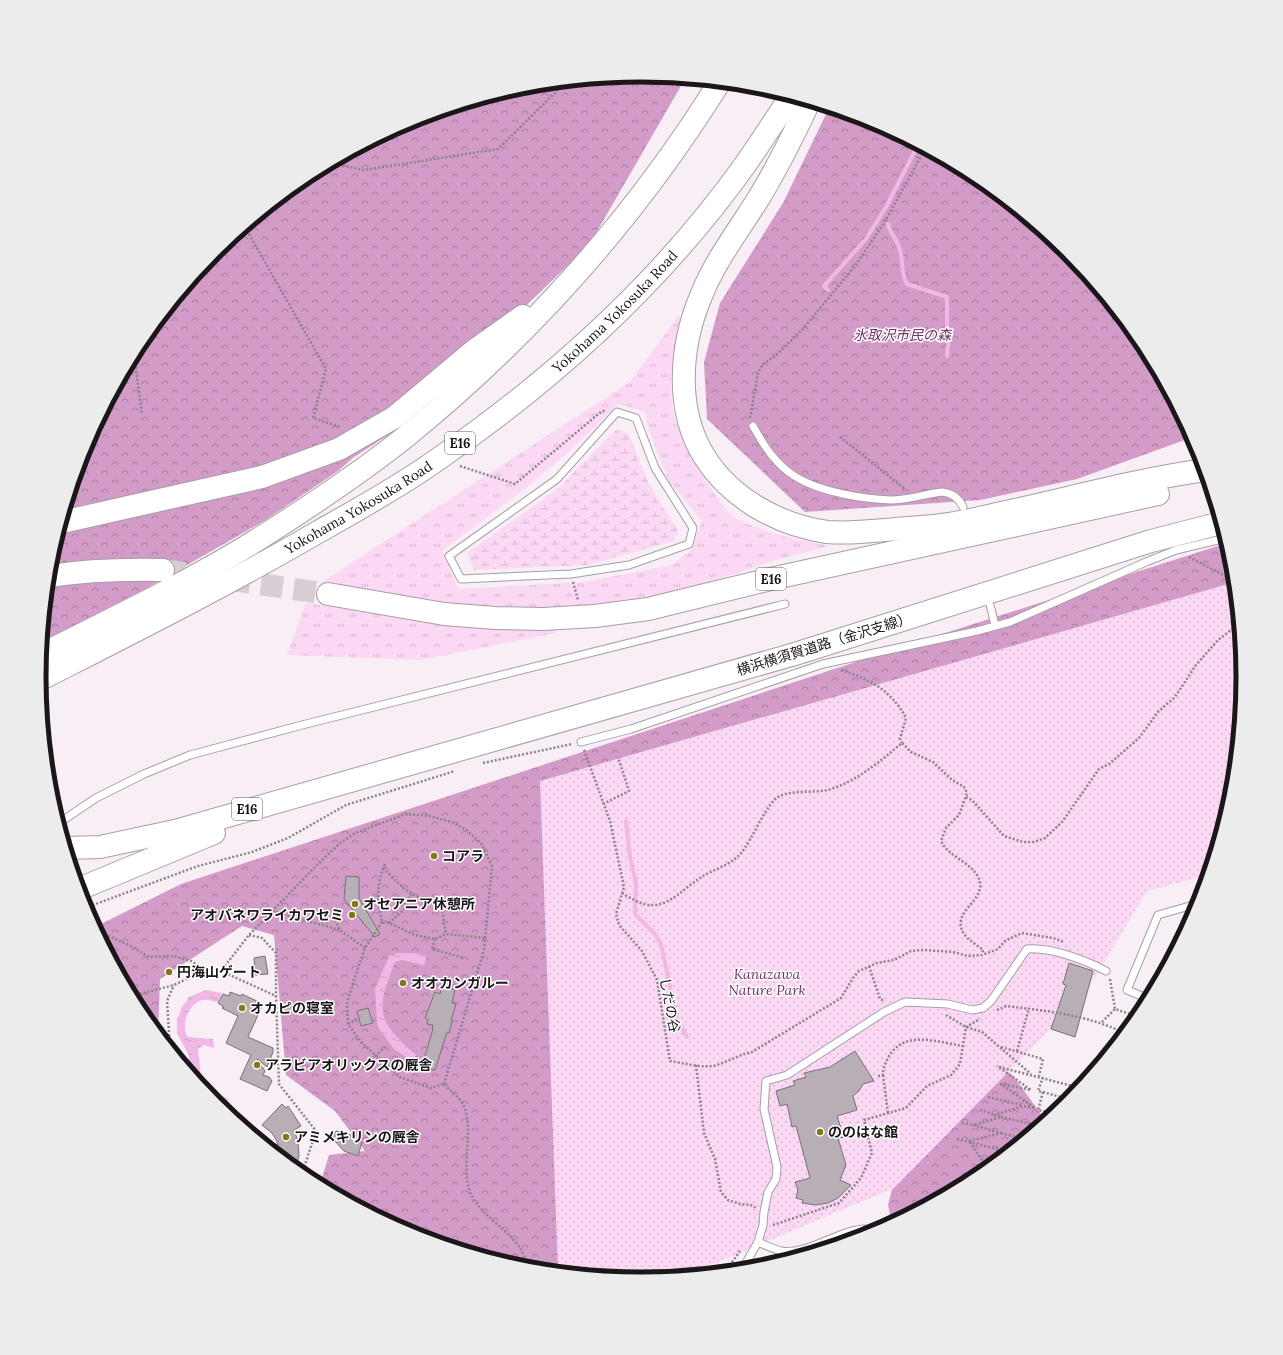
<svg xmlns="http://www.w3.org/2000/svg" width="1283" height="1355" font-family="Lora,'Noto Sans JP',serif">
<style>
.grass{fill:url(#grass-tufts);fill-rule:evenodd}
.forest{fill:url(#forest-crowns)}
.wetland{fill:url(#wetland-marsh)}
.garden{fill:url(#garden-dots)}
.water{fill:url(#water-ripples)}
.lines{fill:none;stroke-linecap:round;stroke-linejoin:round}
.stream{stroke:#f2b8e5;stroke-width:4}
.building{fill:#b8afb6;stroke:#797077}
.motorway-tunnel{stroke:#d7ced5;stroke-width:22;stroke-dasharray:22 11;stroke-linecap:butt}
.service-casing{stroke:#a79ea5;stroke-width:9}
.motorway-casing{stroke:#a79ea5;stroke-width:24}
.path{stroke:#8a8389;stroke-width:2.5;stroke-dasharray:2 2;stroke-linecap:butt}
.service{stroke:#fff;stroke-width:7}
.motorway{stroke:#fff;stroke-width:22}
.poi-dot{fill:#84761a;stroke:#fff;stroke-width:1.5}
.labels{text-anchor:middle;stroke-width:3;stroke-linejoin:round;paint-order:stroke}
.shield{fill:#fff;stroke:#5f5c5e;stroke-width:1}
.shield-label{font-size:13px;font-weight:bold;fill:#1a1619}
.street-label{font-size:14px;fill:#1a1619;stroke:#fff}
.park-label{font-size:14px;font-style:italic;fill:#722f67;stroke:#fff}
.poi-label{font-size:14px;font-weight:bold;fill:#1a1619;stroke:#fff;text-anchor:start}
.rim{fill:none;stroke:#1a1619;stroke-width:5}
</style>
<defs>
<pattern id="grass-tufts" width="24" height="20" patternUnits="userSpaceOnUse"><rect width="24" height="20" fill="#fbd8f3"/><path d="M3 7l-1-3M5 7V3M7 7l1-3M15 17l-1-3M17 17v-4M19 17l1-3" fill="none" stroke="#d7b9d0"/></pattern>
<pattern id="forest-crowns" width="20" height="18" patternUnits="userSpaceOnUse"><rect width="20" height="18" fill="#d39bc7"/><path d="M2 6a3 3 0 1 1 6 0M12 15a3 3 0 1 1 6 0" fill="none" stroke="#aa7da1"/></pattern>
<pattern id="wetland-marsh" width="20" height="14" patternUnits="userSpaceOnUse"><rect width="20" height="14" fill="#fbd8f3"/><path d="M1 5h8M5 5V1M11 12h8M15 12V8" fill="none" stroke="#d7b9d0"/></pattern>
<pattern id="garden-dots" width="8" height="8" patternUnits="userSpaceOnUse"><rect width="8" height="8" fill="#fbd8f3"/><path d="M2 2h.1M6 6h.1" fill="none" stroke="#d7b9d0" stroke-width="1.8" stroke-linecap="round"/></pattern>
<pattern id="water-ripples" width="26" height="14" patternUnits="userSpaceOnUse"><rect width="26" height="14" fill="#f2b8e5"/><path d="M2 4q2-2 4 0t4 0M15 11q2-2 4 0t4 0" fill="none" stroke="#cf9dc4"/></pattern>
</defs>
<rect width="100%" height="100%" fill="#f8eef6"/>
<g class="grass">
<path d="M679,315C687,337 672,360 671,383C671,393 672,406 674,416C678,434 719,508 734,517C762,533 798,540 830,546L779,559L637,607L473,610L319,584L630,382ZM618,404L645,412L648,427L669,481L702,521L691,550L672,565L583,582L458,589L442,551L527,487L574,447Z"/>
<path d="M306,603L413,619L553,627L556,633L420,660L287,655Z"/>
</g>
<g class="forest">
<path d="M642,75L685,79L589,245L399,428L354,457L338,471L264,521L147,588L43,641L51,560L85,447L141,343L216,251L307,176L411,121L524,87Z"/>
<path d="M829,108L872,121L976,177L1068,252L1143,343L1193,437L1077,479L980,500L805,512L707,419L704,362L720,303L783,203Z"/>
<path d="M1227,543L1232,560L1244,678L1232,795L1135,887L641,1280L524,1268L411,1234L320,1185L329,1155L365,1151L335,1111L286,1075L274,935L242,926L160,979L158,1034L140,1012L95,927L181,884L892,650Z"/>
<path d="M985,1051L1015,1078L1046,1121L976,1179L892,1224L888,1205L905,1138Z"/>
</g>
<path class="wetland" d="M617,429L628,433L648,482L678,531L674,541L588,565L474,570L467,553L556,490Z"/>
<path class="garden" d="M1235,582L1244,678L1232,795L1208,875L1147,891L1085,994L894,1188L685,1276L641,1280L558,1272L540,781Z"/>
<g class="water">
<path d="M398,953H414L427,956L424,965L402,960L395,962C376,1009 376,1021 416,1055L413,1062L394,1049L379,1029L377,1022L375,989L389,956Z"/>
<path d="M206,990L222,993L218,1002C212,1001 205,998 199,1001C188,1007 180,1026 188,1037L213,1039L214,1048L204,1045L198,1049L202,1087L190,1073L189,1056L177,1033V1020L182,1007L189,997Z"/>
<path d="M220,1094L229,1100L219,1106L209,1096L214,1097Z"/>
</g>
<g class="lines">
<g class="stream">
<path d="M888,224C890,233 896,238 899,247C904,258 900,273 907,284L947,297V324L949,336L947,356"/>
<path d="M828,290L824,286L866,239L886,207L918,145"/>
<path d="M626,821L630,857L636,883L635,914L655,934L661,944L677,1019L687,1037"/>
</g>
</g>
<g class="building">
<path d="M346,876L359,877V898L380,934L375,937L344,899Z"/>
<path d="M265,956L268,974L255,975L254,958Z"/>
<path d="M1069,963L1093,971L1075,1037L1051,1029L1066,985L1063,984Z"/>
<path d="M442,985L455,990L452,1003L456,1004L451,1021L452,1022L449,1033L447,1032L435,1070L421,1069L433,1029H432L433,1025L427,1024L428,1019L425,1018L435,992L440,994Z"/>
<path d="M230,992L241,996L242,994L263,1004L248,1037L273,1048V1052L267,1067L257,1059L265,1071L263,1075L269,1077L272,1081L267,1091L240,1079L251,1055L226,1043L238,1016L222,1008L224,1007L218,1003L223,994L229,996Z"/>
<path d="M368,1008L373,1023L361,1026L357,1011Z"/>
<path d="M855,1051L874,1081L863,1084L859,1091L853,1096L857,1110L837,1116L844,1137L838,1138L846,1165L840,1180L851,1185L838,1198L828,1203L816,1205L802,1203L803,1200L796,1198L798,1190L795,1182L810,1178L796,1126L792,1127L787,1104L780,1106L776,1091L795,1085L793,1081L806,1077L804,1073L830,1067Z"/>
<path d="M282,1104L286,1108L288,1106L301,1126L294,1130L298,1141L299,1156L295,1169L279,1155L277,1141L272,1133L262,1125Z"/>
<path d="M336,1131L355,1136L354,1140L362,1142L358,1156L344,1151L333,1139Z"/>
</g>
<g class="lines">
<path class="motorway-tunnel" d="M163,570L328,594"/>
<defs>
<g id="service">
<path d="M617,412L636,418L655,468L693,528L689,544L629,565L571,574L461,579L449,556L557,479Z"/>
<path d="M753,426C764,446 776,465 796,477C820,492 863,499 891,500C906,500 926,494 942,492C952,493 959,498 963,507"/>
<path d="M990,605L995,625"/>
<path d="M581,742L631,729L823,664L977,631L1010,622L1146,562L1176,550L1226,538"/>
<path d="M59,823L96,798L144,774L190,755L302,725L785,604"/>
<path d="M1149,999L1127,990L1158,915L1200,903"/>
<path d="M758,1242C765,1245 773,1249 781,1251C805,1256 839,1230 864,1229L868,1235"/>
<path d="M742,1270L758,1242L763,1225L764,1212L768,1192L776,1179L777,1167L764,1109L766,1081L787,1075L884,1012L905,1002L948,1004L972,1010L983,1008L991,1001L1027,949C1051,947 1085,960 1106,971"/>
</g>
<g id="motorway">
<path d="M809,102C794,134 778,166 760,196C740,229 715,260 701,296C680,346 675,409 704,456C730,498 778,525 827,532C849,534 873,531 896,529C911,528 927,527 942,525C966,522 991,515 1015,510C1078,496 1141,479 1205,470"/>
<path d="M62,522L262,477L339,449L395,417L475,350L523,316"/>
<path d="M49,576C88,570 124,569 163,570"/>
<path d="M328,594L444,614L495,618L543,619L595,616L648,609L775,578L1158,494"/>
<path d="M41,655C113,618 188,583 257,540C309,507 361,473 409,434C530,335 636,216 719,83"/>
<path id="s1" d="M39,680C133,632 227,585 318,532C357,510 397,488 434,462C552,381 662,281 745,165C761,142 776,119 791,96"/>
<path d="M67,848L100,847L175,831L795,654L1151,541L1221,523"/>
<path d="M79,889L214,833"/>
</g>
</defs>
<use href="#service" class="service-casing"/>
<use href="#motorway" class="motorway-casing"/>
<g class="path">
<path d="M331,163L364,170L498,149L566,82"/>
<path d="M245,227L326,369L313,418L341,427"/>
<path d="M134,355L142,414"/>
<path d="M750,418L758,373L763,364L775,356L802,330L855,266L884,223L925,149"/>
<path d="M840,437L905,489"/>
<path d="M460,466L515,484L602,411H605"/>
<path d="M1189,557L1235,581"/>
<path d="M573,582L578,600"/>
<path d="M841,670C871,680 891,690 906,718L900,739L902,743"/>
<path d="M584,750L610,821L624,887L616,914L619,925L642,951L657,980L670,1061C683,1063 705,1069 717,1065C729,1061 739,1055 752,1052L841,998L853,978L859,971L877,963L894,960L911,951L924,950L953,952L968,956L982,955L998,949L1005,941L1022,933L1053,938L1064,942"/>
<path d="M483,763L572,744"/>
<path d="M966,797L972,800L1004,836L1023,842H1034L1045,838L1062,822L1099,769L1109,764L1139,738L1158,712L1175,697L1196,665L1218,640L1239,624"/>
<path d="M603,804L629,791L618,757"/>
<path d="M385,864C376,886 377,899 382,922L389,923L415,935L435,939L446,934L485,938"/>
<path d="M383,868C404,888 407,896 438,902C445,911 443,923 446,934"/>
<path d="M622,893C630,898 643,906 653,905C670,905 686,887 700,878C713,869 730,866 741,853C752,841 767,801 780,796C796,789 815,794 831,789C859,780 880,761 902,743L911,752L933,762L952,780L964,787L967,793L959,815L946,828L941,841C949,858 975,863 980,882C984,902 950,912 964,934C968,940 977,945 983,950L982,954"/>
<path d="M85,908L198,866L252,852L288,838L346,805L455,771"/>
<path d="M272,911L340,930"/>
<path d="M335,920L340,930L365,948"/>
<path d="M382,922L365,948L353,983L347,1003L348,1024L361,1042L400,1077L431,1088L444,1084C449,1090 459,1097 463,1104C475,1130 460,1165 470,1192C480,1220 530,1238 525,1269"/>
<path d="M389,923L404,910L411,894"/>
<path d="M97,931L129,945L149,957L174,956L191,961L205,970L221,971L249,935L318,864L339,844L355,833L406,814L429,816L452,822L466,830L481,843L492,866L484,950L444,1084"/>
<path d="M249,935L262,938L276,953V996"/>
<path d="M435,939L432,949L464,958"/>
<path d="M869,966L880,999L885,1001"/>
<path d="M221,971L276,996L279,1084L316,1131L302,1174"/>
<path d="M1110,979L1115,1009L1139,1017"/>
<path d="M132,996L174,985L205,970"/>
<path d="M997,1010L1006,1006C1049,1011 1086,1015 1125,1033"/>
<path d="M946,1015L966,1027L982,1032L1031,1074"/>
<path d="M1102,1022L1115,1009"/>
<path d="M348,1024L359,1018"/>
<path d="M1001,1047L1043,1059L1039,1076"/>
<path d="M170,1048L167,1001L174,985"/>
<path d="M1017,1051L1029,1008"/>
<path d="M375,1056L385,1047"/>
<path d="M696,1065L704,1133L715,1159L721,1192L728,1200L740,1204L751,1205L756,1208"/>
<path d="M999,1067L1080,1088"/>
<path d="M883,1075L888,1113"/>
<path d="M878,1076L883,1075C883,1069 885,1064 888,1058C903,1029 937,1042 963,1046"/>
<path d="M1043,1077L1038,1091L1043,1092L1038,1110L1055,1114"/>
<path d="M1043,1092L1071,1100"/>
<path d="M988,1097L1022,1105"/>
<path d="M980,1110L995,1115"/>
<path d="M1001,1117L1040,1126"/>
<path d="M962,1123L973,1125"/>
<path d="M1001,1133L1024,1139"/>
<path d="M957,1139L1009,1152"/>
<path d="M969,1141L1001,1133L973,1125L1001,1117L995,1115L1023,1106L1035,1108L1001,1084L1031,1090L997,1066"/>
<path d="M970,1142L984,1163L993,1165"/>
<path d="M921,1208L924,1204L927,1205"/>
<path d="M773,1225L839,1203L861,1178L872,1153L864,1120L906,1108L927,1086L951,1075L960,1064L966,1027L980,1019"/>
<path d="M725,1272L740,1251"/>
</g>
<use href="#service" class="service"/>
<use href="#motorway" class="motorway"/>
</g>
<g class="poi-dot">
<circle cx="434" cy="856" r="4"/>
<circle cx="355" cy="904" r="4"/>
<circle cx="352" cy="915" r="4"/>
<circle cx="169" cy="972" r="4"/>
<circle cx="403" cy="983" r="4"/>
<circle cx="242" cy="1008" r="4"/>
<circle cx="257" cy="1065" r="4"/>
<circle cx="820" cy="1132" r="4"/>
<circle cx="286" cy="1137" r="4"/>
</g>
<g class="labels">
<g class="shield">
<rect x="445" y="432" width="30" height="22" rx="3"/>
<rect x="756" y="568" width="30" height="22" rx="3"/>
<rect x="232" y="798" width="30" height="22" rx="3"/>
</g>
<g class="shield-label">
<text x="460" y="448">E16</text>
<text x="771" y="584">E16</text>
<text x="247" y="814">E16</text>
</g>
<g class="street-label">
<text dy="5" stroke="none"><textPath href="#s1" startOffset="687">Yokohama Yokosuka Road</textPath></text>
<text dy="5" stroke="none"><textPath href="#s1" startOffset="363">Yokohama Yokosuka Road</textPath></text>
<text transform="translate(824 644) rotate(-17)" y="5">横浜横須賀道路（金沢支線）</text>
<text transform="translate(670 1005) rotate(79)" y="5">しだの谷</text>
</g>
<g class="park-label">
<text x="902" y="340">氷取沢市民の森</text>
<text x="767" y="979">Kanazawa<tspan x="767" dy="16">Nature Park</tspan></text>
</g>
<g class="poi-label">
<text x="442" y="861">コアラ</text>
<text x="363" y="909">オセアニア休憩所</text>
<text x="344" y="920" text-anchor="end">アオバネワライカワセミ</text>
<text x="177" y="977">円海山ゲート</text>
<text x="411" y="988">オオカンガルー</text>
<text x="250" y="1013">オカピの寝室</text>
<text x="265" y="1070">アラビアオリックスの厩舎</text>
<text x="828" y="1137">ののはな館</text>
<text x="294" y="1142">アミメキリンの厩舎</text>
</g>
</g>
<path d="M0 0H1283V1355H0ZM46 677a595 595 0 1 1 1190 0a595 595 0 1 1-1190 0Z" fill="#edeced" fill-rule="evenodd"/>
<path class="rim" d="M46 677a595 595 0 1 1 1190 0a595 595 0 1 1-1190 0Z"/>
</svg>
